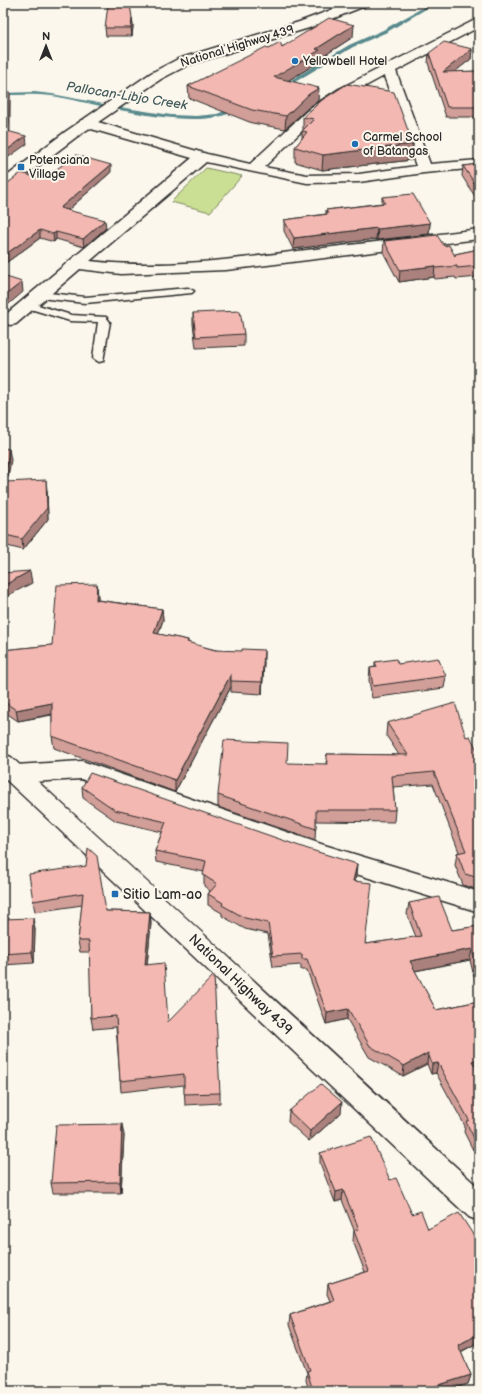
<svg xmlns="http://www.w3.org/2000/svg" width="482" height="1394" font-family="'Balsamiq Sans',sans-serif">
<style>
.green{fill:#cadf94;stroke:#7a8560}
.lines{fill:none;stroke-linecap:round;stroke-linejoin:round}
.stream{fill:#59898d;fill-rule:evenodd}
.lane-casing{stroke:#2b2b2b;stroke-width:3}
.street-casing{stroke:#2b2b2b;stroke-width:3}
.primary-casing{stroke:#2b2b2b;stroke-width:3}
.lane{fill:#fbf7ec;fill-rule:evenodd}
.street{fill:#fbf7ec;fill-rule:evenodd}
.primary{fill:#fbf7ec;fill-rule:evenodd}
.wall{fill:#d19e98;stroke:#2b2b2b}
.shaded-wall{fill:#aa817c;stroke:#2b2b2b}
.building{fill:#f3b8b1;stroke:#2b2b2b}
.poi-dot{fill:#1f6fb2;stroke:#fbf7ec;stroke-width:1.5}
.labels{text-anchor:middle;stroke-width:4;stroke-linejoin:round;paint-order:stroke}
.far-street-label{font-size:12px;fill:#2b2b2b;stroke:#fbf7ec}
.far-poi-label{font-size:12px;fill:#2b2b2b;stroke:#fbf7ec;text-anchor:start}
.far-water-label{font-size:13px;font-style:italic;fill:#425a5c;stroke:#fbf7ec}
.poi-label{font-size:14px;fill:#2b2b2b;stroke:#fbf7ec;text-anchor:start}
.street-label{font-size:14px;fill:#2b2b2b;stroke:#fbf7ec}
</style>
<rect width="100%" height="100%" fill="#fbf7ec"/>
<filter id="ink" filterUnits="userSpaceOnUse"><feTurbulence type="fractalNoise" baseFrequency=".025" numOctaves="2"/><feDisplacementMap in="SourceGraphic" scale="8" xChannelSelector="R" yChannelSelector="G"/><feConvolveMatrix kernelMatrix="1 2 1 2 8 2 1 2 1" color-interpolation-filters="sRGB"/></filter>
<g filter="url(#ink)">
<path class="green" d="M206,168L242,176L210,212L171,202Z"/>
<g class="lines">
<g class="stream">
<path d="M431,3H436L387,32L353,47L295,82L283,86L281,85L291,80L349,45L383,30Z"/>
<path d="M34,92L52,94L119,107L171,115L196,116L217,114L235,107L238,109C200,135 96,103 52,96C36,94 19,95 3,95V93Z"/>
</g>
<defs>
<g id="lane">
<path d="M188,288L194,291L192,293L85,303L40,298L34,295L40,292L85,297Z"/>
<path d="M28,302L71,315L106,317L110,322L103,361L99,362L93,358L98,322L70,321L24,307L22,305Z"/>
</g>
<g id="street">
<path d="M479,18V27L396,71L430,164L479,160V168L424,173L359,182L307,183L206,162L90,261C159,269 229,260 298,251C359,244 419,237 479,229V239L226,270L121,274L80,269L16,324L10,325L3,322L4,316L192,158L81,126L79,123L81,120H91L207,154L250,164L310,108L339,89ZM384,76L416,166L359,174L307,175L264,167L320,114L349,95Z"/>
<path d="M82,761L321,844L479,892V912L308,859L81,779L15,783L7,780L3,774L7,768L15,765Z"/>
</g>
<g id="primary">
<path d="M350,3H367L365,6L309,28L188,65L161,79L75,138L8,189L3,190V179L65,132L151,73L178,59L299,22Z"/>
<path d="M3,754L11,757C168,900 322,1045 479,1188V1221L469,1217C313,1071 159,922 3,777Z"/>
</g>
</defs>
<use href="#lane" class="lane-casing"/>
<use href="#street" class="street-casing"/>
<use href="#primary" class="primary-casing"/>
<use href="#lane" class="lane"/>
<use href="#street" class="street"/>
<use href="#primary" class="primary"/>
</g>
<g class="wall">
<path d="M132,18L133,26L132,36H106L105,28Z"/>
<path d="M353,37L319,59V62L289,80L318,101L309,107L285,129L252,123L189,98L188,86L269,48Z"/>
<path d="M472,49L471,59L454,72L479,71V117H446L428,63L429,53Z"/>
<path d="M322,100L413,144L412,160L322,170L295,162V147L302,139V131L303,130V117Z"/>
<path d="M479,164V197L476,198L462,176L463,166Z"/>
<path d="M111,172L68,210L106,228L84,247L56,239L54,242L40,238L3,265V183Z"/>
<path d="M382,197L430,223L429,234L377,240L376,239L293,249L284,231V220L326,214V210L382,203Z"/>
<path d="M384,241L455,255V254L479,249V277L456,279L455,277L435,279L434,277L399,282L383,252Z"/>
<path d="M193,313L244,334V346L196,348L193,324Z"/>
<path d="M47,490L48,519L23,550L7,546L6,535Z"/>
<path d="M98,596V600L162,609L163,620L158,634L188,640V643L264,662L262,694L231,692V687L175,792L54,748L52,736V715L18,721L3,711V650L52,645Z"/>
<path d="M375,662L398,664L446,676L444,688L372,698L369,680L370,668L375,667Z"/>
<path d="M387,723L466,737L479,752V890L463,885L455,865L457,853L459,852L433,784L393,787L395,810L394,822L316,821L315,840L218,807V795L326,764L327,754L399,755L386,735Z"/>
<path d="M82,787L356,876L355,881L365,944L416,937L407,914L409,903L452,930L479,926V997L470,960L415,971L436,1010L479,1001V1069H477L479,1073V1148L473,1150L464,1132L465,1126L436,1073L431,1074L427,1064L403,1076L369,1057L347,1019L326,1024L307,970H301V965L273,967L268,934L245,929L222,916V913L208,905V894L210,891L204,886V872L156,862L155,851L162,832L116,821L83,798Z"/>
<path d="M86,866L106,911L150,912L151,923L147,965L168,1022L220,1093V1103L185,1105L184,1085L121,1092L116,1027L93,1029L91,1018L90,952H80L78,941L82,905L35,912L33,901Z"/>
<path d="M3,919L35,929L34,963L3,965Z"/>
<path d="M289,1111L341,1113L309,1141L288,1122Z"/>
<path d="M124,1135L121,1193H53L51,1183Z"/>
<path d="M320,1153L390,1180L412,1214L428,1229L476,1239L479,1238V1342L461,1352L471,1375L468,1384L446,1391H309L306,1380L307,1373L289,1325L290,1315L330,1301L327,1294L328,1284L365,1272L353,1241L354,1230L342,1200L335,1202L320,1163Z"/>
</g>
<g class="shaded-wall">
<path d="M132,18L133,26L132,36L131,28Z"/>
<path d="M354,25L353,37L319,59V62L274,89V77L316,49Z"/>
<path d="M472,49L471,59L442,82L443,72Z"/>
<path d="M319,88L318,101L309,107L285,129L286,116L309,94Z"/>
<path d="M10,92V131L3,137V129Z"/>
<path d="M26,136L27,144L3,161V153Z"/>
<path d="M413,144L412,160L322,170L323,155Z"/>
<path d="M111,165V172L61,216L60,208Z"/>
<path d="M5,167L6,175L3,178V169Z"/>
<path d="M479,187V197L476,198L478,188Z"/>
<path d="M105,220L106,228L84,247L83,239Z"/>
<path d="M430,223L429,234L377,240L378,229Z"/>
<path d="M377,228L376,239L293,249L294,238Z"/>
<path d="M40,230V238L3,265V256Z"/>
<path d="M56,232V239L54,242L53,234Z"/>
<path d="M435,266L434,277L399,282L400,270Z"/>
<path d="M22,282L23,292L3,309V297Z"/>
<path d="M9,449L11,460L8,477L3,480V467Z"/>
<path d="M46,480L47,490L48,519L23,550L22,539Z"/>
<path d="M30,571L32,583L3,598V586Z"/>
<path d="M97,584L98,596L97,612L96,600Z"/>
<path d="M162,609L163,620L155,644L154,633Z"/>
<path d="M264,650V662L262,694V682Z"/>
<path d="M231,674V687L175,792V780Z"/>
<path d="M52,703L53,714L18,721L16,710Z"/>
<path d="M357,864L356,876L352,892L353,881Z"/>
<path d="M150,912L151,923L146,976L145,965Z"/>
<path d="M33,918L35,929L34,963L32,952Z"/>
<path d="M472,949L470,960L409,972L410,961Z"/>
<path d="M348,1009L347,1019L326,1024L327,1013Z"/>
<path d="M428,1053L427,1064L403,1076L404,1066Z"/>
<path d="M479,1059V1069L470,1071L472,1061Z"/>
<path d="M438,1063L436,1073L431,1074L432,1064Z"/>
<path d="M342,1102L341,1113L309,1141L310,1131Z"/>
<path d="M122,1124L124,1135L121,1193L120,1182Z"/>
<path d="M479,1139V1148L473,1150L475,1140Z"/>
<path d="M343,1190L342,1200L335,1202L336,1192Z"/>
<path d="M479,1334V1342L456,1354L458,1345Z"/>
<path d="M471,1375L468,1384L446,1391H420Z"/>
</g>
<g class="building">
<path d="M130,4L132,18L131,28H105L108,5Z"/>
<path d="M329,18L354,25L316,49L320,50L274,77L319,88L309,94L286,116L252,110L188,86L266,47L269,48L280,42L282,47Z"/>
<path d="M444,42L472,49L443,72L479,71V107H447L429,53Z"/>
<path d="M347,84L394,92L413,144L323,155L295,147L307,132L302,131L314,119L303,117L322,100Z"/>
<path d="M10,92L9,124L3,129V93Z"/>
<path d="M3,130L26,136L3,153Z"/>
<path d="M76,155L111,165L60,208L105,220L83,239L56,232L53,234L40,230L3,256V222L7,219L3,217V183H8L21,173L43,179Z"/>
<path d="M479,164V187L478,188L463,166Z"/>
<path d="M413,194L430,223L378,229L377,228L294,238L284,220L328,214L326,210L385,203L382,197Z"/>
<path d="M437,235L444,246L449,245L455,256V254L479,249V266L457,268V266L436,268L435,266L400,270L384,241Z"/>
<path d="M3,276L22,282L3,297Z"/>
<path d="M240,311L244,334L196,337L193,313Z"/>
<path d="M3,448L9,449L7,465L3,467Z"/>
<path d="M46,480L47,508L22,539L6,535V482Z"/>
<path d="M30,571L3,586V573Z"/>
<path d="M97,584L96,600L162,609L154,633L188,640L187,642L215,650L242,651V649L264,650L262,682L231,681V674L175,780L52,736V703L16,710L3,701V650L52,645L57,585Z"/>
<path d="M438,658L446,676L373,686L370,668L377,667L375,662L396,659L398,664Z"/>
<path d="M455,703L466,737L470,736L478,752H479V878L465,874L457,853L466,851L434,772L392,776L395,810H316V829L218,795L224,740L288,743L287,763L327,764V754L408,755L387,723Z"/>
<path d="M90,773L308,849L357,864L353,881L372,883L365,944L421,936L409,903L439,897L452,930L479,926V978L472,949L410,961L436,1010L479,1001V1059L472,1061L479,1073V1139L475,1140L466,1122L469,1120L438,1063L432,1064L428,1053L404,1066L370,1046L348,1009L327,1013L307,959H302V954L273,956L268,923L245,918L222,905L223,903L208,894L217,884L203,875L206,861L155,851L166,822L115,810L82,787Z"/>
<path d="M88,848L97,856L106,911L150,912L145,965L164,963L168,1022L214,975L220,1093L184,1094V1074L120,1081L116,1016L91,1018L89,941H78L83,893L33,901L29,874L86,866Z"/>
<path d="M33,918L32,952L3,954V919Z"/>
<path d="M321,1084L342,1102L310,1131L289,1111Z"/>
<path d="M122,1124L120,1182L51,1183L56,1125Z"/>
<path d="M371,1137L390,1180L396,1178L412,1214L421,1211L428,1229L459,1213L476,1239L479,1238V1334L458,1345L471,1375L420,1391H313L307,1371L310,1370L290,1315L334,1300L328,1284L369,1271L354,1231L359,1229L343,1190L336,1192L320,1153Z"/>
</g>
</g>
<g class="poi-dot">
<circle cx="295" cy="61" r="4"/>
<circle cx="355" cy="144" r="4"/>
<rect x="17" y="163" width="8" height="8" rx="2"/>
<rect x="111" y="890" width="8" height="8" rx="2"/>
</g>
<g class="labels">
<g class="far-street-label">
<text transform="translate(237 46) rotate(-17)" y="4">National Highway 439</text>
</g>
<g class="far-poi-label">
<text x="303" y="65">Yellowbell Hotel</text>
<text x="363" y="141">Carmel School<tspan x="363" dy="14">of Batangas</tspan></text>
<text x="29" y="164">Potenciana<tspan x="29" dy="14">Village</tspan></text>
</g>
<g class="far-water-label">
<text transform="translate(127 95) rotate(9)" y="5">Pallocan-Libjo Creek</text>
</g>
<g class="poi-label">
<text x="123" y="899">Sitio Lam-ao</text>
</g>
<g class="street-label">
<text transform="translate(241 984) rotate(44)" y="5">National Highway 439</text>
</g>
</g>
<rect width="482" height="1394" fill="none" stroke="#fbf7ec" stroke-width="16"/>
<rect x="8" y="8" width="466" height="1378" fill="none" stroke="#2b2b2b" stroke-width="1.5" filter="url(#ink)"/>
<g transform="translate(46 46)" stroke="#fbf7ec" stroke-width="3" paint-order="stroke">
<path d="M0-3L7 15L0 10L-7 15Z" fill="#2b2b2b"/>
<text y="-6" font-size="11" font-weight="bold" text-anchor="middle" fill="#2b2b2b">N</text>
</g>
</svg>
